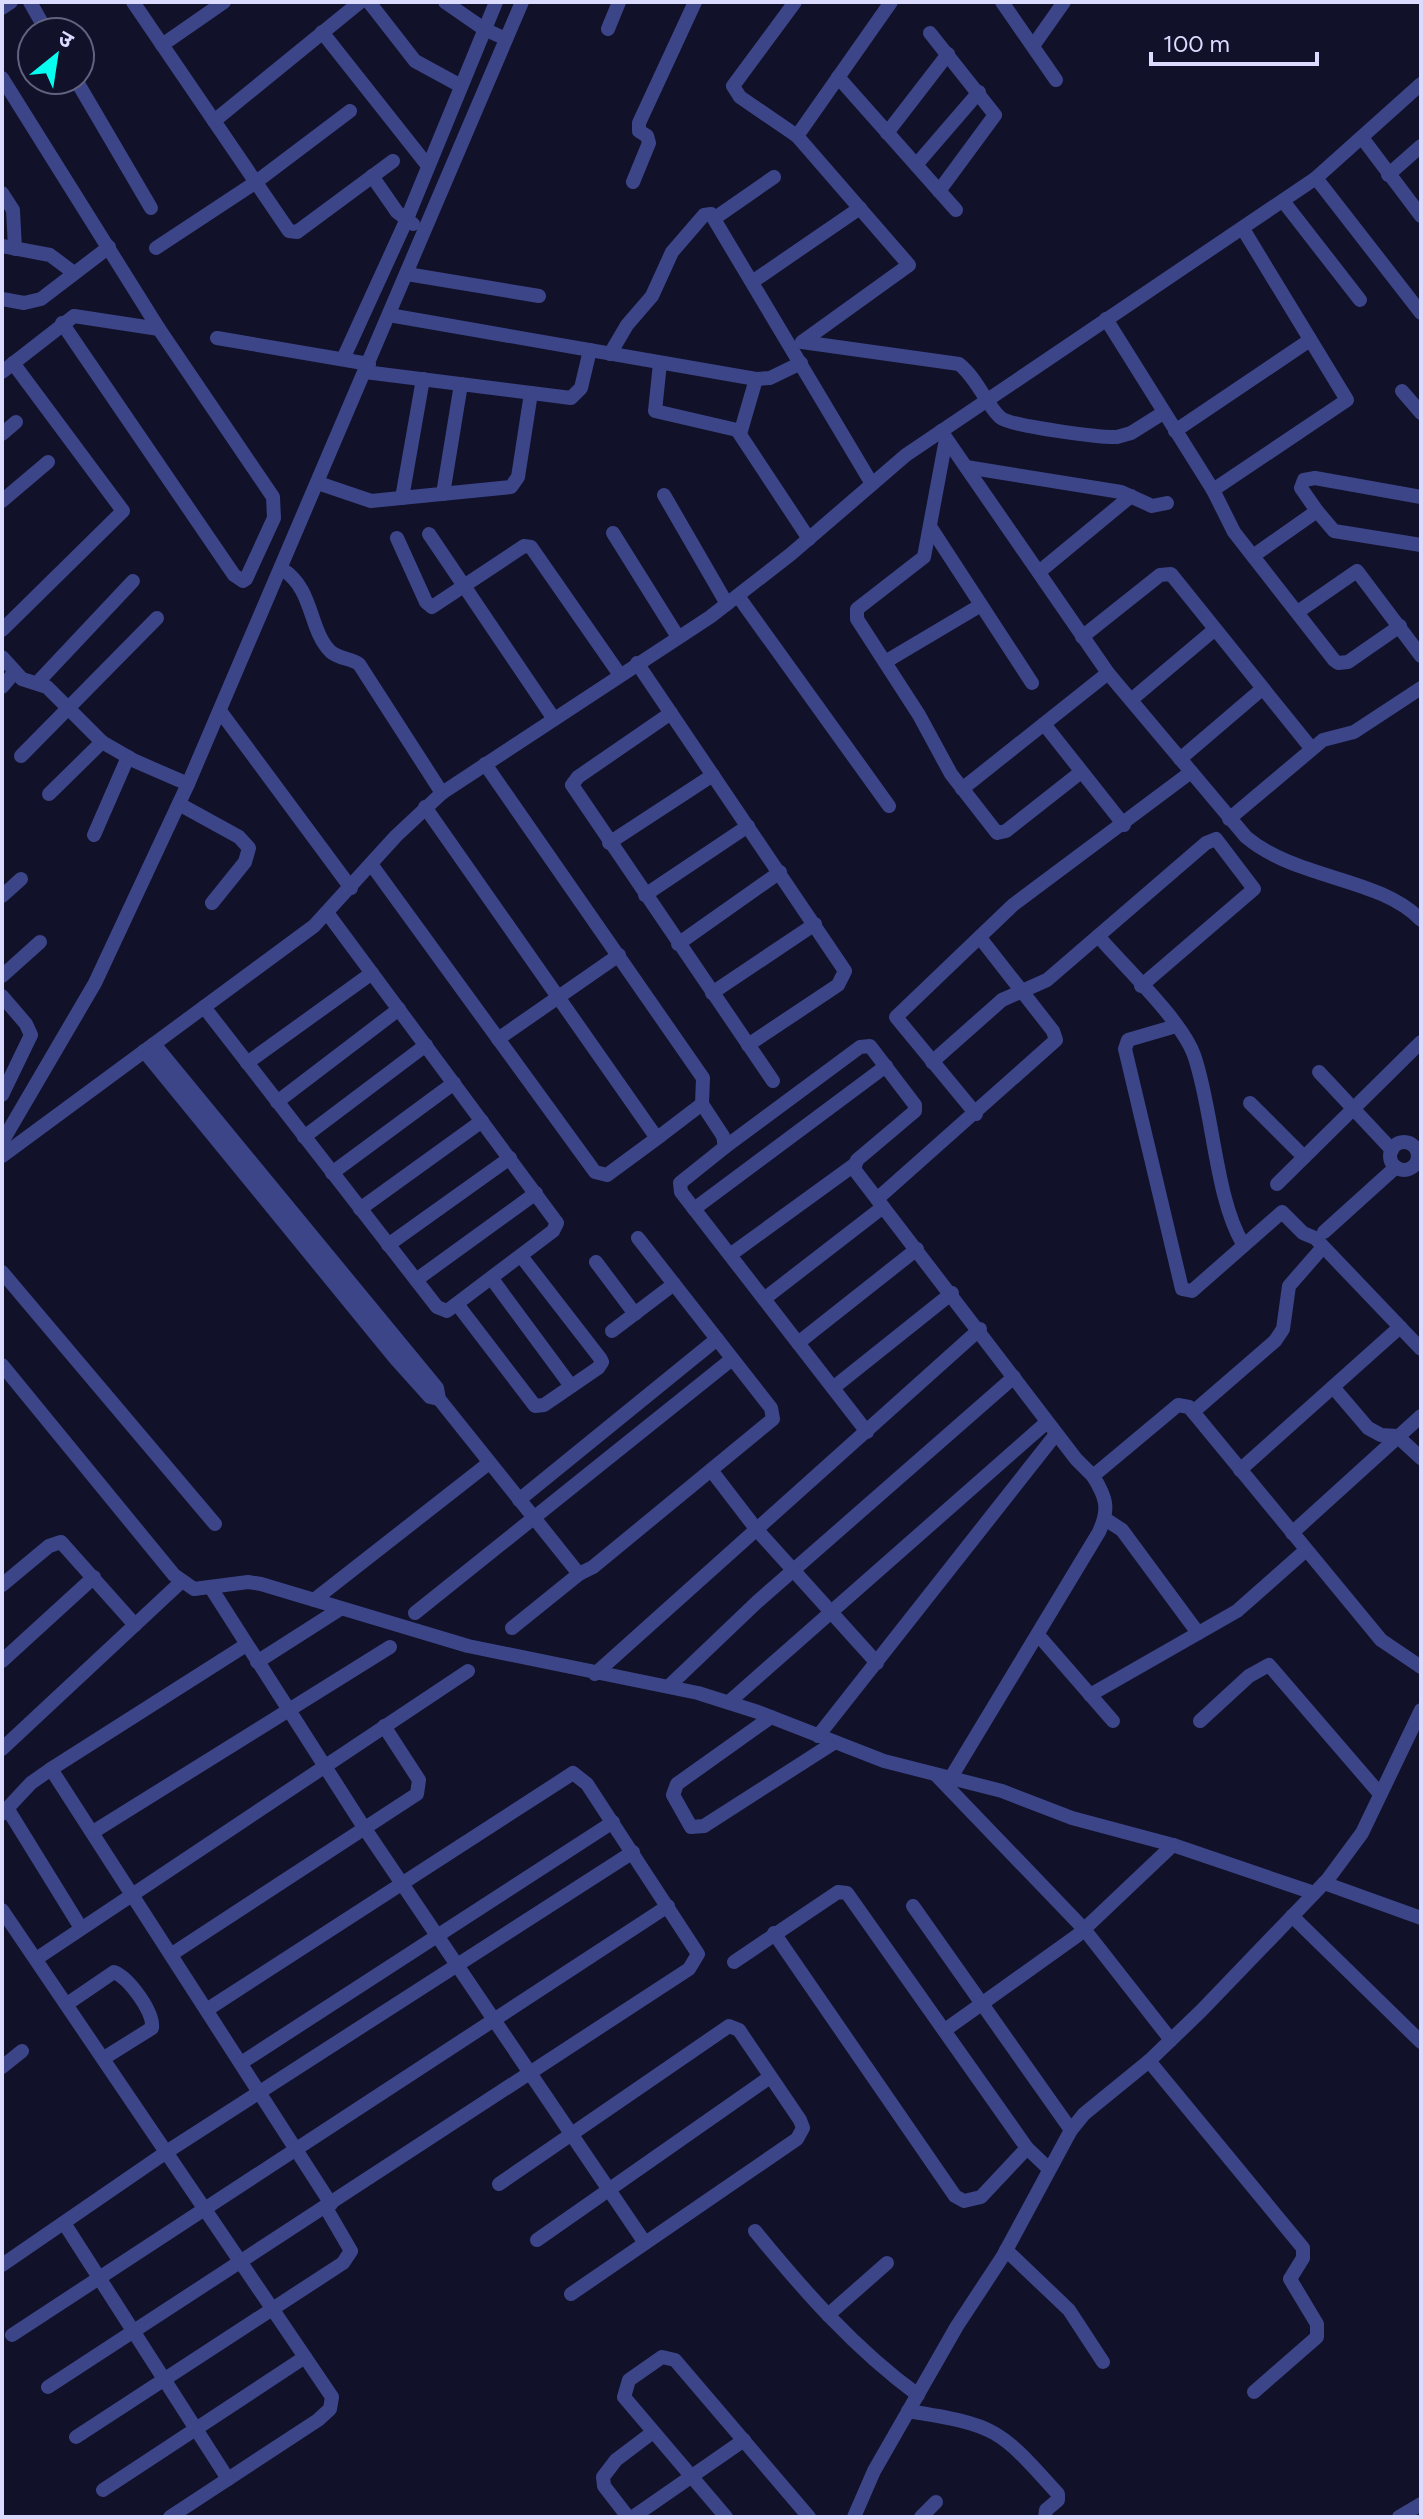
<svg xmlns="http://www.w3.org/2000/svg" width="1423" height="2519" font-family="Figtree,'Noto Sans Devanagari',sans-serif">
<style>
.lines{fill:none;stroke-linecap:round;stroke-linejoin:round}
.minor{stroke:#3c4588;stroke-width:14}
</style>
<rect width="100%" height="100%" fill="#11112a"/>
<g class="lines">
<g class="minor">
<path d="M30,2L47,32"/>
<path d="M133,2L289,231L297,232L393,161"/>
<path d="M369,2L415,61L461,86"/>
<path d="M445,2L484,29L506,39"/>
<path d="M795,2L733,86L740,97L797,136"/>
<path d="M1002,2L1056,80"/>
<path d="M2,8L11,2"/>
<path d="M608,29L619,2"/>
<path d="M322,32L428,166"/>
<path d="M930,33L995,115L939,191"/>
<path d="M162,45L224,2"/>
<path d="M1033,46L1064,2"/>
<path d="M838,77L956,210"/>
<path d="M2,78L159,329L273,497L274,518L246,579L243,581L234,575L62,323"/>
<path d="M76,80L151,208"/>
<path d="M214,121L360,2"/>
<path d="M887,133L948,54"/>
<path d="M1363,139L1421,216"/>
<path d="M916,165L979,92"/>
<path d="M1388,175L1421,146"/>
<path d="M372,176L397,212L413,224"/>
<path d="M1316,178L1421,313"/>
<path d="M633,182L649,143L647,136L639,131V123L695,2"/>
<path d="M2,193L13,210L15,249"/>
<path d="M1283,201L1360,300"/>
<path d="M715,218L774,177"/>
<path d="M2,246L50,255L74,273"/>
<path d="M156,248L256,182L350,111"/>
<path d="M407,274L539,296"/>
<path d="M752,282L860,208"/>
<path d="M2,299L24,303L41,299L109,247"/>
<path d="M389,315L756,379L770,378L801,363"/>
<path d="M1106,319L1213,490L1234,532L1334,660L1338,663L1348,662L1400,626"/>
<path d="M217,338L369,364"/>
<path d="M802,342L909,265L797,136L891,2"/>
<path d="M802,342L959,364C978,379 988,408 1001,418C1011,426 1102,438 1117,437L1131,433L1163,413"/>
<path d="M610,354L627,325L652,296L672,252L704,215L711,214L872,484"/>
<path d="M343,359L406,221L496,2"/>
<path d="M660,363L655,411L737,430L809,539"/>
<path d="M2,372L74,316L159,329"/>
<path d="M365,372L571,398L581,388L590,350"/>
<path d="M1402,391L1421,413"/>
<path d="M941,431L1108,673L1246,837C1297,880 1380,877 1421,920"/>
<path d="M1175,431L1310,340"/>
<path d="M2,434L16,422"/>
<path d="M740,434L756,379"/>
<path d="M946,439L924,557L857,609V619L919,715L951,774L997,833L1006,831L1081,772"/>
<path d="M966,467L1121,492L1152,506L1167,503"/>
<path d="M318,483L371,501L511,487L518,477L531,393"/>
<path d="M1213,490L1347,400L1243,229"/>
<path d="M443,494L461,384"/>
<path d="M664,495L727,604"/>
<path d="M402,498L423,379"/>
<path d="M2,501L48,462"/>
<path d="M1317,511L1301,488L1304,480L1315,478L1421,497"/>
<path d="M931,528L1032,683"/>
<path d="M613,533L678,637"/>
<path d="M429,534L554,719"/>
<path d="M397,538L426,602L432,607L524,546L531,547L620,675"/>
<path d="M1253,556L1317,511L1334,531L1421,545"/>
<path d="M282,569C314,589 308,628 330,651C338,659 350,658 359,664L442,793"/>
<path d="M1039,572L1131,496"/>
<path d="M738,596L889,806"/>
<path d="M1299,611L1357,571L1421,656"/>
<path d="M2,630L123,511L13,363"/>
<path d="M1082,637L1160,575L1171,574L1311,748"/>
<path d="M2,657L22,679L47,687L102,742L135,761L188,784"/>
<path d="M885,662L981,605"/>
<path d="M637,663L845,971L838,985L748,1045"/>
<path d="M38,682L133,581"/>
<path d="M2,687L14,673"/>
<path d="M1131,700L1214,630"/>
<path d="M220,711L351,888"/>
<path d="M671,713L578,777L572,785L773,1081"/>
<path d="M1044,724L1124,825"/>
<path d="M21,756L157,618"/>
<path d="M1180,759L1262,689"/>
<path d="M485,764L703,1078L702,1104L723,1136L725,1147L680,1183L681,1192L867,1432"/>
<path d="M962,789L1108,673"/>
<path d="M49,794L102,742"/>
<path d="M179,804L239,837L249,848L245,862L212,903"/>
<path d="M425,807L654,1134L660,1136L702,1104"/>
<path d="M1229,819L1323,740L1354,732L1421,688"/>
<path d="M94,835L128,757"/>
<path d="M609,843L713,775"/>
<path d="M371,864L595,1172L607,1175L660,1136"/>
<path d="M645,895L748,826"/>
<path d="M2,896L21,879"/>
<path d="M1098,936C1124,966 1182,1021 1194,1055C1213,1109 1215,1198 1243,1244"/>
<path d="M678,944L780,872"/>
<path d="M2,976L40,942"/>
<path d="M712,993L815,924"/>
<path d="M2,996L26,1024L31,1035L2,1095"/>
<path d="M204,1007L437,1307L447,1311L553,1231L557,1223L328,914"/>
<path d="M1176,1026L1128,1040L1125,1049L1182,1289L1192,1291L1282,1212L1303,1233L1315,1238L1421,1349"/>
<path d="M498,1039L619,955"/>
<path d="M154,1044L437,1388L439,1399L579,1574L593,1567L773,1419L771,1408L638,1238"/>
<path d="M144,1051L395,1358L430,1397L439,1399"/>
<path d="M932,1062L1002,1000L1047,980L1206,843L1216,839L1254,889L1141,986"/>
<path d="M247,1063L372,973"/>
<path d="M1319,1072L1392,1150"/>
<path d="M277,1102L399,1009"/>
<path d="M1250,1103L1304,1157"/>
<path d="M976,1114L896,1017L1013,905L1191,772"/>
<path d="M304,1137L426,1045"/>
<path d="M2,1142L95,983L188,784L522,2"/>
<circle cx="1404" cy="1156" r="14"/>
<path d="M725,1147L860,1047L870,1046L915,1105V1111L857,1160L854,1169L1076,1459L1093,1476L1178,1405L1189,1407L1381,1640L1421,1667"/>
<path d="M2,1156L314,926L396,836L442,793L710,617L791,554L906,455L1316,178L1421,84"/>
<path d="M332,1173L454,1083"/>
<path d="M1277,1184L1421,1042"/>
<path d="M877,1199L1056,1040L1053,1031L981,939"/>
<path d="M360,1209L482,1121"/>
<path d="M694,1209L886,1066"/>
<path d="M1324,1232L1396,1167"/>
<path d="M388,1245L510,1158"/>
<path d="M730,1255L854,1165"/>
<path d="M596,1262L635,1314"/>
<path d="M2,1272L215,1524"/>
<path d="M492,1279L571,1386"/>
<path d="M416,1280L536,1193"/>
<path d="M764,1299L883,1207"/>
<path d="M457,1304L535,1406L544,1405L598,1368L602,1362L600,1358L521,1256"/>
<path d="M612,1331L674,1284"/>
<path d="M798,1343L917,1249"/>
<path d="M2,1365L174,1575L194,1589L248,1582L261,1584L468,1646L698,1693L758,1712L884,1761L1002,1791L1072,1818L1173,1845L1314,1893"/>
<path d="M1333,1387L1368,1428L1381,1435L1397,1436L1421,1458"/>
<path d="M833,1388L952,1293"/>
<path d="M1193,1412L1275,1341L1283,1329L1289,1286L1323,1247"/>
<path d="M711,1470L757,1530L877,1663"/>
<path d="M1240,1470L1400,1327"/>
<path d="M519,1500L717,1339"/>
<path d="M1105,1519L1122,1530L1198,1633"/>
<path d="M1292,1533L1421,1416"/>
<path d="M2,1585L49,1546L61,1542L135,1625"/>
<path d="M211,1588L363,1826L645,2243"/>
<path d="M314,1600L489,1463"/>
<path d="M415,1613L732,1359"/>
<path d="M512,1628L579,1574"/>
<path d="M1039,1636L1113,1721"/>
<path d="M2,1661L94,1577"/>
<path d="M257,1662L340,1609"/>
<path d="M595,1674L980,1329"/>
<path d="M669,1686L757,1602L1014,1377"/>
<path d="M1090,1695L1237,1611L1306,1550"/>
<path d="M729,1702L1047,1422"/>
<path d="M771,1717L677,1784L673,1795L691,1827L704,1826L835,1742"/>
<path d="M1200,1721L1249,1676L1269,1665L1380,1794"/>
<path d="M818,1736L1056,1434"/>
<path d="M2,1749L181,1582"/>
<path d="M51,1769L331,2204"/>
<path d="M937,1776L1084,1929L1171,2040"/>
<path d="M950,1779L1099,1532C1110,1508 1106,1497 1093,1476"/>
<path d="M7,1808L81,1928"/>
<path d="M2,1814L31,1783L51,1769L246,1645"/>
<path d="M93,1832L390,1647"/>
<path d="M1324,1883L1421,1918"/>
<path d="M913,1906L1071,2130"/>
<path d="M2,1910L332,2397L330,2409L318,2420L170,2517"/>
<path d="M1292,1916L1421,2042"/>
<path d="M774,1933L955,2196L964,2201L981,2197L1027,2148"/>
<path d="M172,1954L417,1794L419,1780L384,1726"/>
<path d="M36,1959L468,1671"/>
<path d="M734,1962L838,1892L847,1893L1027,2148L1048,2168"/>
<path d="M67,2004L114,1972C129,1978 154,2012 152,2028L104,2058"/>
<path d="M945,2030L1078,1935L1173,1845"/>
<path d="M1149,2061L1303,2248V2258L1290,2279L1317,2324V2337L1254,2392"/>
<path d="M241,2063L613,1822"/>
<path d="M2,2067L22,2051"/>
<path d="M499,2184L729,2026L739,2030L800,2120L803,2128L797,2139L571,2294"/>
<path d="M64,2223L228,2479"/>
<path d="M755,2231C804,2291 855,2349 918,2395"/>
<path d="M537,2240L770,2077"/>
<path d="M1006,2250L1069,2310L1103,2362"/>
<path d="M2,2265L168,2151L633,1852"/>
<path d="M828,2315L887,2263"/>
<path d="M12,2335L668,1906"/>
<path d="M48,2387L689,1969L698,1954L587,1784L573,1773L208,2009"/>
<path d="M908,2411C996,2425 999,2428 1058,2494V2500L1046,2510L1045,2517"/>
<path d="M76,2437L343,2263L351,2251L326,2208"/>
<path d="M103,2490L305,2357"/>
<path d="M628,2517L604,2486L603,2477L616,2460L653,2432"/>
<path d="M633,2517L744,2440"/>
<path d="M726,2517L624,2397L629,2380L662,2357L675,2360L809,2517"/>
<path d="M854,2517L874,2471L957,2326L1003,2256L1071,2130L1084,2114L1149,2061L1201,2011L1328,1879L1362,1833L1421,1710"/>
<path d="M921,2517L936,2502"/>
<path d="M1399,2517L1421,2504"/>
</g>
</g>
<rect width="1423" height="2519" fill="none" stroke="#dadbff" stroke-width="8"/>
<g transform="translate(56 56) rotate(30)"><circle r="38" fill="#11112a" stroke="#61627f" stroke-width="2"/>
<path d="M0-6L14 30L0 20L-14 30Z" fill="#08fdf1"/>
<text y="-12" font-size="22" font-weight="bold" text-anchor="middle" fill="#dadbff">उ</text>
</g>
<path d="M1151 52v12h166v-12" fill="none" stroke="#dadbff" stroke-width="4"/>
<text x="1163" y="52" font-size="24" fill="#dadbff" stroke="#11112a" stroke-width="6" paint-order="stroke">100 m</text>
</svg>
